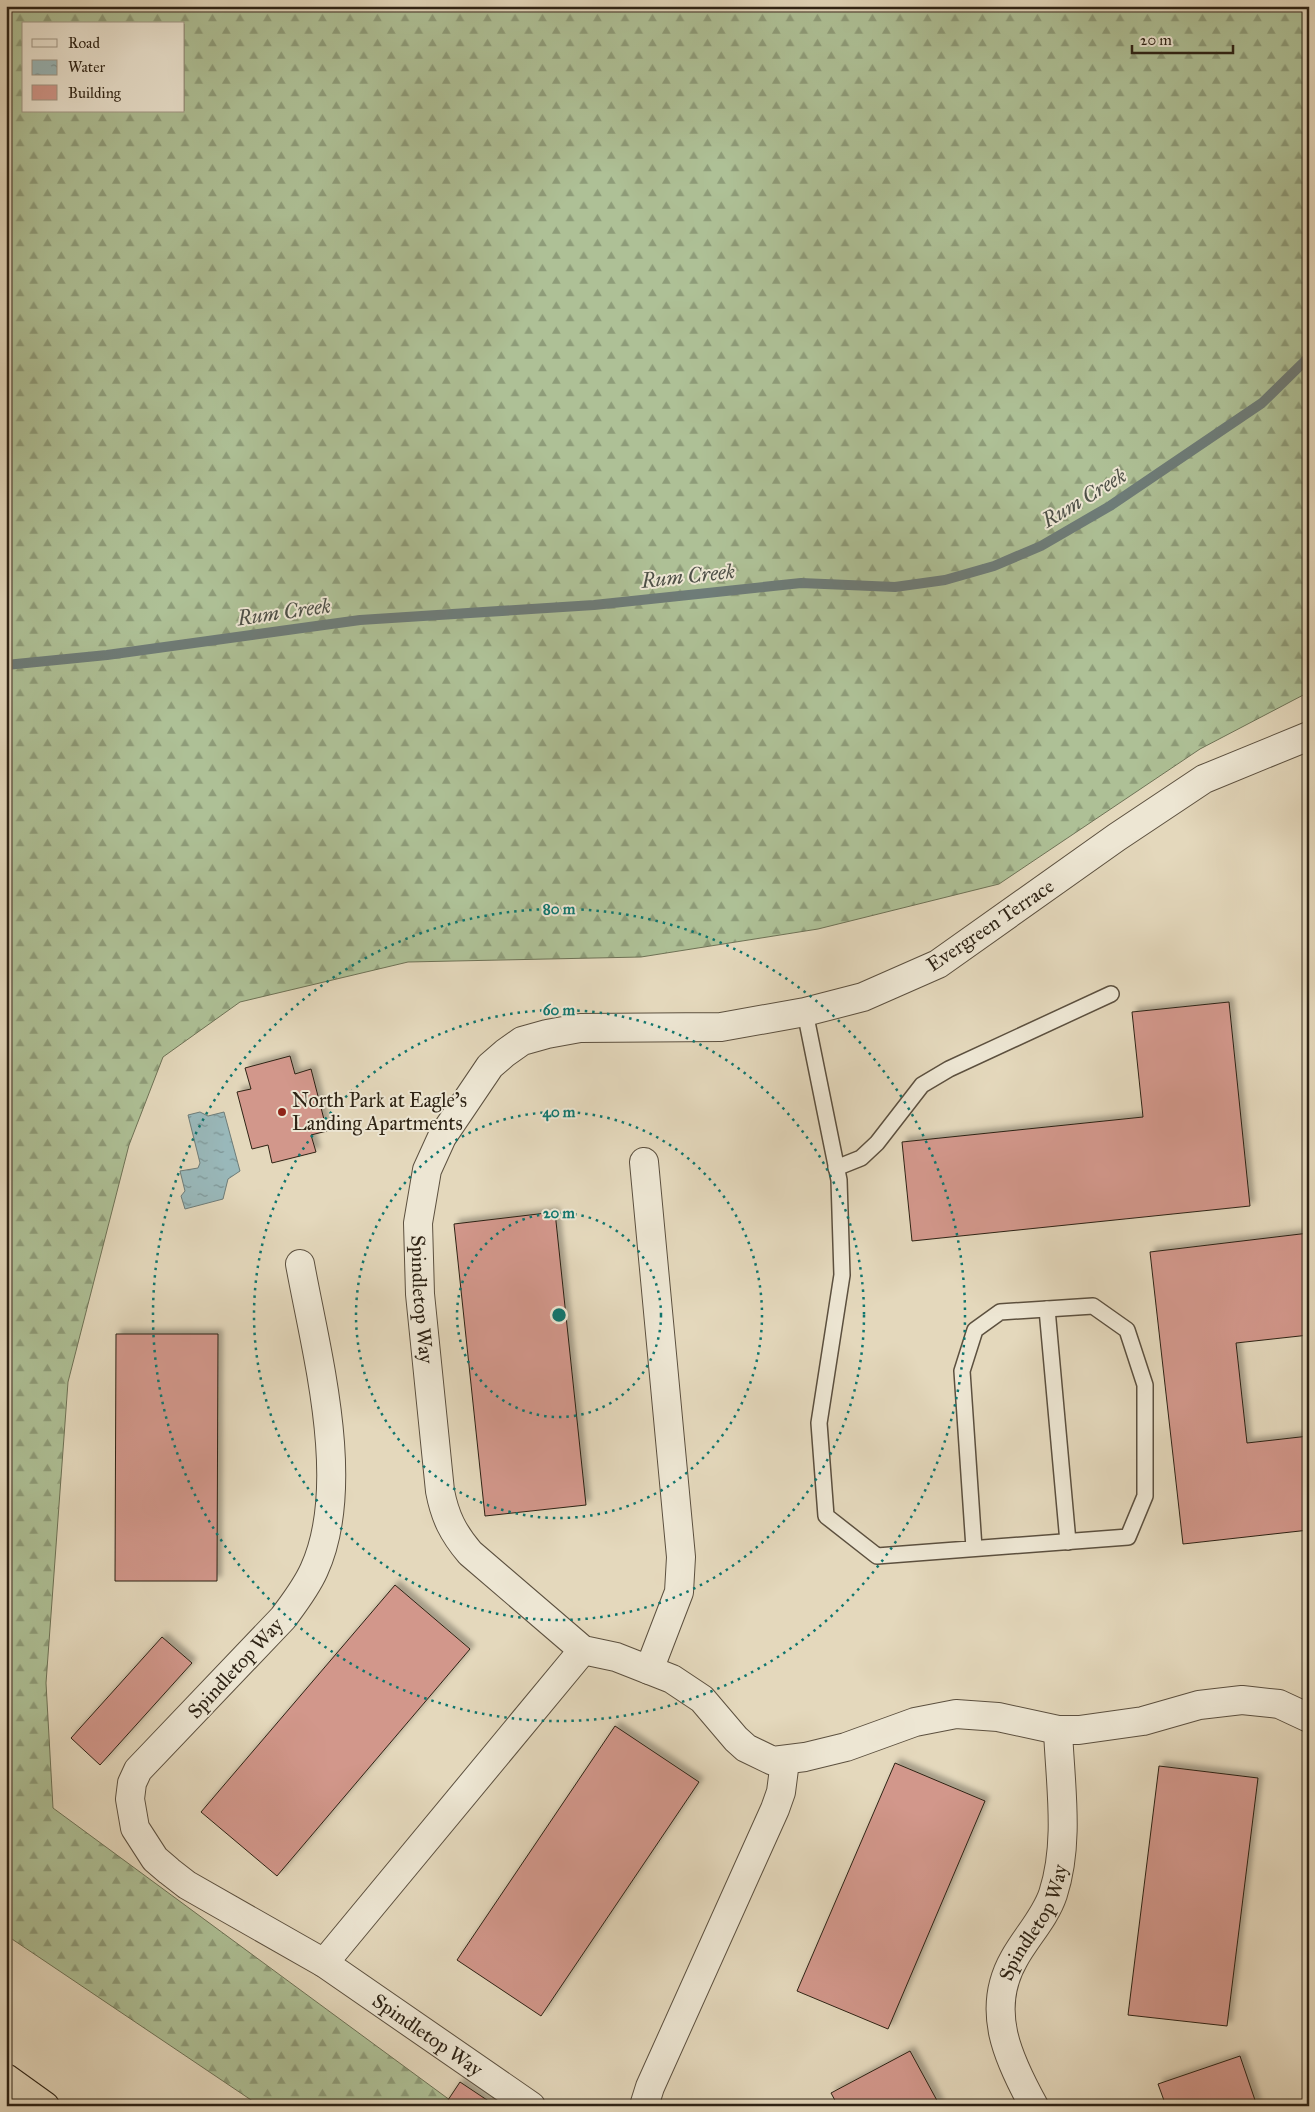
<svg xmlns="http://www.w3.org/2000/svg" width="1315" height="2112" font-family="'IM FELL Great Primer',serif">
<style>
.forest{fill:url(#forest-firs);stroke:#6e7256;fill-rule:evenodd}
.water{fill:url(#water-ripples);stroke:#6e7c78}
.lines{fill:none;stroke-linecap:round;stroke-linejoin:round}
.stream{stroke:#6e7c78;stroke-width:10}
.building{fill:#d2978b;stroke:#2e2315;filter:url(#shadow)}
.lane-casing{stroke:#5c503f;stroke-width:18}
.street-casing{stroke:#5c503f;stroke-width:30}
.highway-casing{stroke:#2e2315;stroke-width:30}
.lane{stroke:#ede6d3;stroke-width:15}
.street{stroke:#ede6d3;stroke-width:28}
.highway{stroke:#e4d8bc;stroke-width:28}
.ring{fill:none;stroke:#0f766e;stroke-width:2.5;stroke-dasharray:2.5 5}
.poi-dot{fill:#8f2418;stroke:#ede6d3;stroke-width:2}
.labels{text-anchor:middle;stroke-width:4;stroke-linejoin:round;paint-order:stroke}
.street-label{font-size:20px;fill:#2e2315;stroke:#ede6d3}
.poi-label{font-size:20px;fill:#2e2315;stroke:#ede6d3;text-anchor:start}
.water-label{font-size:21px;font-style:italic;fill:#4e5047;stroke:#ede6d3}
.centre{fill:#0f766e;stroke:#ede6d3;stroke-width:2.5}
.ring-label{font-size:15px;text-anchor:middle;font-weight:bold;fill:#0f766e;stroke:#ede6d3;stroke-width:4;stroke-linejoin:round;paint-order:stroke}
</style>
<defs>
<pattern id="forest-firs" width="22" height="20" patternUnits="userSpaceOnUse" patternTransform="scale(1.25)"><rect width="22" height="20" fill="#aec096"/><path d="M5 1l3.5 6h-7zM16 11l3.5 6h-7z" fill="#8e9c79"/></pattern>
<pattern id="water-ripples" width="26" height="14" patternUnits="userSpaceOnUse" patternTransform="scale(1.25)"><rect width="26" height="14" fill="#99b8ba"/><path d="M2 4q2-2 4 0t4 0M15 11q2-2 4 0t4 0" fill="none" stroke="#7d9596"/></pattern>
<filter id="shadow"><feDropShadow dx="4.5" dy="-4.5" stdDeviation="2.5" flood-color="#0004"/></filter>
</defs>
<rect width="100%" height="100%" fill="#e4d8bc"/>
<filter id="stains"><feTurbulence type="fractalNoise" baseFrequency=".004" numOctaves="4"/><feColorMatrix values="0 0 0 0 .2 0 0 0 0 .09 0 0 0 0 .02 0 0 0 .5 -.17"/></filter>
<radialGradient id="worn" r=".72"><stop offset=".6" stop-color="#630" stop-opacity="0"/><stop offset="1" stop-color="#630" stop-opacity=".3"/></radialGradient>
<path class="forest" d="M6,6H1309V692L1200,749L999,884L818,929L641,957L408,962L240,1002L163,1057L129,1145L68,1382L46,1683L53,1808L458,2106H260L6,1935ZM24,24H184V111H24Z"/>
<path class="water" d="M200,1112L208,1116L224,1112L240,1171L228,1179L223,1199L185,1209L181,1196L185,1191L180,1171L198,1168L200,1163L188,1115Z"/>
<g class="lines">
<path class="stream" d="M6,665L107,655L360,620L594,605L801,583L895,587L945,580L994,566L1041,546L1110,506L1262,403L1309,357"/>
</g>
<g class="building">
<path d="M1229,1002L1250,1206L912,1241L902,1142L1143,1117L1132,1012Z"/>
<path d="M290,1056L295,1074L311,1069L327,1131L311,1135L316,1152L272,1163L268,1145L252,1149L237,1092L251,1089L245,1068Z"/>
<path d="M555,1212L586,1505L485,1516L454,1224Z"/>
<path d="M1309,1233V1335L1236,1343L1247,1443L1309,1436V1530L1183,1544L1150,1252Z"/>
<path d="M116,1334H218L217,1581H115Z"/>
<path d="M395,1585L470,1649L277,1876L201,1812Z"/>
<path d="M162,1637L192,1663L100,1765L71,1738Z"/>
<path d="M615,1726L699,1782L541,2016L457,1960Z"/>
<path d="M895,1763L985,1801L888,2029L797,1991Z"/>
<path d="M1159,1766L1258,1778L1227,2026L1128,2015Z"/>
<path d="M910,2051L940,2106H838L831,2093Z"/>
<path d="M1240,2056L1257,2106H1166L1158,2084Z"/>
<path d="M460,2082L496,2106H444Z"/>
</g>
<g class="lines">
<defs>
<g id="lane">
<path d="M805,1012L839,1180L842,1275L819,1423L826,1516L877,1556L1128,1537L1145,1496V1385L1127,1330L1093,1306L1000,1312L975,1330L962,1371L974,1548"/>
<path d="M836,1168L861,1158L877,1143L922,1085L949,1069L1111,994"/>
<path d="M1047,1309L1068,1542"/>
</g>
<g id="street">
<path id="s1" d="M1309,736L1204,779L1117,837L938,964L863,997L805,1012L721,1027L580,1028L547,1034L522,1041L505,1053L490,1066L442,1137L427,1170L418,1223L420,1294L440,1491C445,1517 453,1533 470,1553L583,1650L616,1657L672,1679L702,1699L736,1739L746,1748L773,1761L805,1757L846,1747L915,1722L956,1714L998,1717L1058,1730H1079L1143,1721L1199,1705L1242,1700L1279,1704L1309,1718"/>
<path d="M644,1162L681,1557L679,1592L649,1670"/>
<path id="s2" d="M300,1264C316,1352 353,1485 314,1570C306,1588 294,1603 283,1618L138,1770L132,1783L130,1799L135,1828L155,1859L169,1871L187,1885L324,1963L531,2106"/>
<path d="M324,1963L583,1650"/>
<path d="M644,2106L650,2087L775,1809L781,1792L785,1761"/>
<path id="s3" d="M1034,2106C1008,2059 985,2010 1014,1959C1026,1937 1045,1918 1053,1894C1070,1842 1060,1783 1058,1730"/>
</g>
<path id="highway" d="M6,2078L45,2106"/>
</defs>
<use href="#lane" class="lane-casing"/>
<use href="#street" class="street-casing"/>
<use href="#highway" class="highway-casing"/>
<use href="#lane" class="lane"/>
<use href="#street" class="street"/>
<use href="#highway" class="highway"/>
</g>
<g class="ring">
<circle cx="559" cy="1315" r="102"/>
<circle cx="559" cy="1315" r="203"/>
<circle cx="559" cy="1315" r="305"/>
<circle cx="559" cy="1315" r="406"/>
</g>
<circle class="poi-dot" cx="282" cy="1112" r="5"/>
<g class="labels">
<g class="street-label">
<text transform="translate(990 925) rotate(-34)" y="7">Evergreen Terrace</text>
<text dy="7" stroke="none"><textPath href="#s1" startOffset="1158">Spindletop Way</textPath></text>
<text transform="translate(235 1668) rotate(-47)" y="7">Spindletop Way</text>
<text dy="7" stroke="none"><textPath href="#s3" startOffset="198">Spindletop Way</textPath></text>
<text dy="7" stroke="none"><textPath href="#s2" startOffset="1000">Spindletop Way</textPath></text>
</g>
<g class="poi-label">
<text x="292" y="1107">North Park at Eagle's<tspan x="292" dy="23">Landing Apartments</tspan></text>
</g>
<g class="water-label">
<text transform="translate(1084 498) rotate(-31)" y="7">Rum Creek</text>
<text transform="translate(688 576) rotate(-6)" y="7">Rum Creek</text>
<text transform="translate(284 612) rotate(-8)" y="7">Rum Creek</text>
</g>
</g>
<circle cx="559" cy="1315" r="8" class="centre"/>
<g class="ring-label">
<text x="559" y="914">80 m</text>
<text x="559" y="1015">60 m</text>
<text x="559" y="1117">40 m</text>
<text x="559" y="1218">20 m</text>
</g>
<rect width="1315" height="2112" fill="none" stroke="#e4d8bc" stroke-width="25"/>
<rect x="8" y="8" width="1300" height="2097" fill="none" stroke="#2e2315" stroke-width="2.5"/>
<rect x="12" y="12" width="1290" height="2087" fill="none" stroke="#2e2315"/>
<rect x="22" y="22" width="162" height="90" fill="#ede6d3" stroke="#a19887"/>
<rect x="32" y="39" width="25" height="8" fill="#ede6d3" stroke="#a19887"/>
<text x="68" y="48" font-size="15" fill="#2e2315">Road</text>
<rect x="32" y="60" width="25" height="15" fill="url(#water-ripples)" stroke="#a19887"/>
<text x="68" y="72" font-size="15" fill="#2e2315">Water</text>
<rect x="32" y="85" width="25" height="15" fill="#d2978b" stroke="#a19887"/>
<text x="68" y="98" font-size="15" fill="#2e2315">Building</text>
<path d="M1132 45v8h101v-8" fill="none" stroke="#2e2315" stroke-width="2.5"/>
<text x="1140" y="45" font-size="15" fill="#2e2315" stroke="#ede6d3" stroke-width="4" paint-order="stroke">20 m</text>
<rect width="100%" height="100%" filter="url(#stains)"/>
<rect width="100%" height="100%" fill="url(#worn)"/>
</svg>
